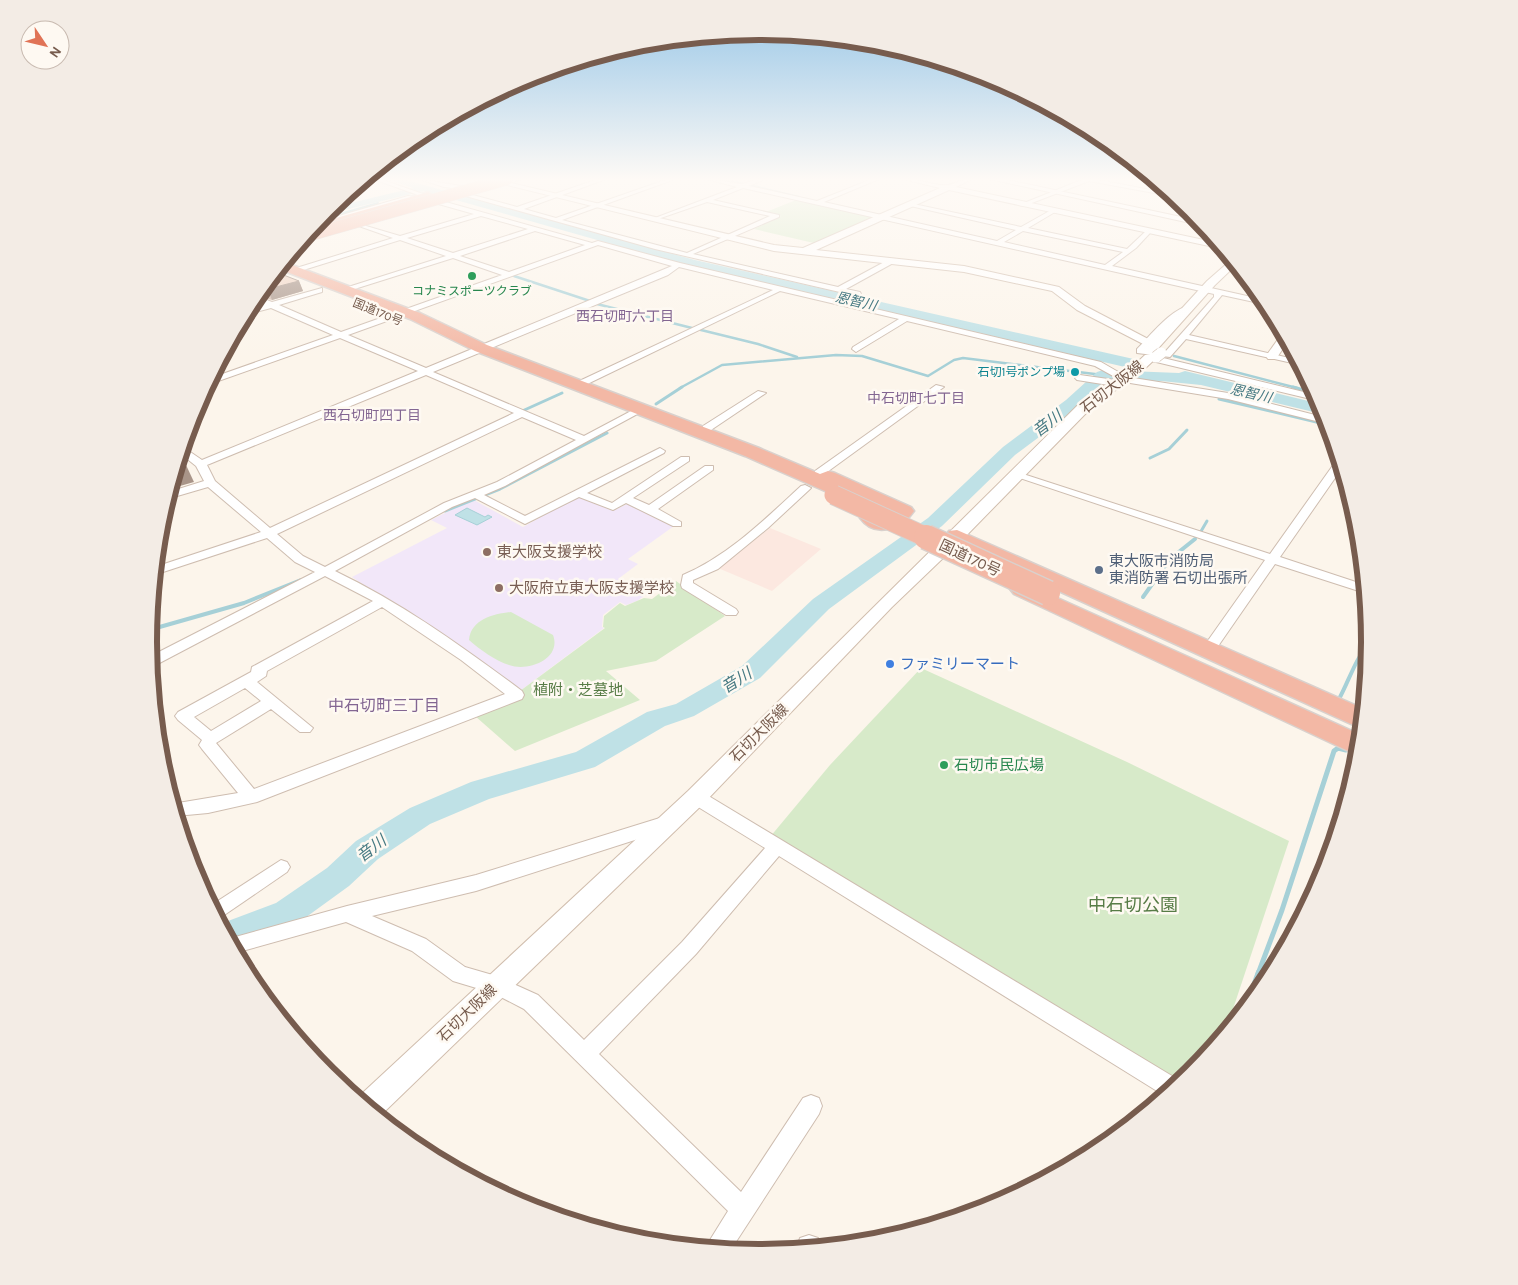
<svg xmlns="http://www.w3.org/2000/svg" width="1518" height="1285" font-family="Karla,'Noto Sans JP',sans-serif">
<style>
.commercial{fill:#fce8e0}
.education{fill:#f2e7f9}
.green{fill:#d7eac9}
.water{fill:#bfe1e6;stroke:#a6d0d7}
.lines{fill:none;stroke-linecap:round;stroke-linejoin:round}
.stream-far5{stroke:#a6d0d7;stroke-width:2}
.stream-far4{stroke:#a6d0d7;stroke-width:2.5}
.stream-far3{stroke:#a6d0d7;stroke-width:3}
.stream-far2{stroke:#a6d0d7;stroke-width:4}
.stream-far1{stroke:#a6d0d7;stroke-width:5}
.stream{stroke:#a6d0d7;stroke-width:6}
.river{fill:#bfe1e6;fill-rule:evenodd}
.street-casing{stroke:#cebdb0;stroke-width:2}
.secondary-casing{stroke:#d1beae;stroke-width:2}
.highway-casing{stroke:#d9d1cd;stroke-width:3}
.street{fill:#fff;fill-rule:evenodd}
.secondary{fill:#fff;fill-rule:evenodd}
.highway{fill:#f3b8a5;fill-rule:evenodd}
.rail{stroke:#b8a8c7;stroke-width:2;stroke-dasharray:4 2.5;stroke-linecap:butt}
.secondary-bridge-casing{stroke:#d1beae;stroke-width:12;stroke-linecap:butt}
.highway-bridge-far2-casing{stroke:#d9d1cd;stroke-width:13;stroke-linecap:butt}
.highway-bridge-far1-casing{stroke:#d9d1cd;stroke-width:21;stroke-linecap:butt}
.highway-bridge-casing{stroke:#d9d1cd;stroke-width:27;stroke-linecap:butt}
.secondary-bridge{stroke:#fff;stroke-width:11}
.highway-bridge-far2{stroke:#f3b8a5;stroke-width:12}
.highway-bridge-far1{stroke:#f3b8a5;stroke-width:19}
.highway-bridge{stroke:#f3b8a5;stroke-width:24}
.wall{fill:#cfb7a9}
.shaded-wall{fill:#a99589}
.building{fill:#f1d5c4;stroke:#a99589}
.leisure-dot{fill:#2e9e5b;stroke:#fef9f2;stroke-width:2}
.culture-dot{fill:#0f9aa8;stroke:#fef9f2;stroke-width:2}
.education-dot{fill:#8d6e63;stroke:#fef9f2;stroke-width:2}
.service-dot{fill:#5c6f8a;stroke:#fef9f2;stroke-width:2}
.shop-dot{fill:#3f7fe0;stroke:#fef9f2;stroke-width:2}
.labels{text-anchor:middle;stroke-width:5;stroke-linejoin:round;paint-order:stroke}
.far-leisure-label{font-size:12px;fill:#27864d;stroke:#fef9f2}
.far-street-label{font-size:12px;fill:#775c4e;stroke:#fef9f2}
.far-culture-label{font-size:12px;fill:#0d838f;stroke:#fef9f2;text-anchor:end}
.far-water-label{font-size:14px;font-style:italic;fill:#457982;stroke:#fef9f2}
.far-neighbourhood-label{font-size:14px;fill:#836692;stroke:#fef9f2}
.street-label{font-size:15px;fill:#775c4e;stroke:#fef9f2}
.education-label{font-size:15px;fill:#785e54;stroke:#fef9f2;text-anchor:start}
.service-label{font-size:15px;fill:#4e5e75;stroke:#fef9f2;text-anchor:start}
.shop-label{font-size:15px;fill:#366cbe;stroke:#fef9f2;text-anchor:start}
.park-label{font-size:15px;fill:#577c46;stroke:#fef9f2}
.leisure-label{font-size:15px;fill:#27864d;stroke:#fef9f2;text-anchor:start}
.water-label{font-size:16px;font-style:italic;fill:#457982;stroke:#fef9f2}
.neighbourhood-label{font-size:16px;fill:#836692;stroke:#fef9f2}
.near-park-label{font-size:18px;fill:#577c46;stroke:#fef9f2}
.rim{fill:none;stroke:#775c4e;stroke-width:6}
</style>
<rect width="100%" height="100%" fill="#fcf5eb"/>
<path class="commercial" d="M770,528L821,549L772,591L718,568Z"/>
<path class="education" d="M582,497L613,511L629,503L674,526L628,559L638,564L618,579L644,596L637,601L626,605L620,602L603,615L602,627L604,628L520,691L352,577L447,528L431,520L461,505L474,500L523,527L575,498Z"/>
<g class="green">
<path d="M796,200L871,217L872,219L818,244L754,229L781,216L766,212Z"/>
<path d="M676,581L725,616L656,661L606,671L640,700L515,751L475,716L520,691L605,628L603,627L604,616L620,603L625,606L644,598L652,599Z"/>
<path d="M511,612L553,635C562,659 528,672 509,665C496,661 479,649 469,640C471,619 494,614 511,612Z"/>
<path d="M921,668L1127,762L1289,841L1225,1033L1184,1081L1164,1072L770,837L830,765Z"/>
</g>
<path class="water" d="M467,508L485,517L488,515L492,517L477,525L455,515Z"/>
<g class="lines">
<g class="stream-far5">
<path d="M718,179L741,183"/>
<path d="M750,185L799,197"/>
<path d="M332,206L340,204"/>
<path d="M325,213L333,216L378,203"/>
</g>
<g class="stream-far4">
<path d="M514,276L590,301"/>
<path d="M597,304L692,328"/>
<path d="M701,330L758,344L797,357"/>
<path d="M1077,356L1090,353"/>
<path d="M1174,356L1297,388"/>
<path d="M1100,378L1106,377"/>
<path d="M1199,383L1200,380"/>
<path d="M680,388L722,365L836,355L862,356L928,376L954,360L963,358L1103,375"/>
</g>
<g class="stream-far3">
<path d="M1293,387L1315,393"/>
<path d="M1219,399L1329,425"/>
<path d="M656,404L682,387"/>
<path d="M520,412L562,393"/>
<path d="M1150,458L1169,449L1187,430"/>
<path d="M445,511L500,489L607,433"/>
<path d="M1200,533L1207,521"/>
</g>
<g class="stream-far2">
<path d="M1143,597L1170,559L1195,539"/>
<path d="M149,630L244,603L301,580"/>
<path d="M1338,701C1349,681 1355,659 1370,642"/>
</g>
<path class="stream-far1" d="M1258,974L1282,910L1334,751L1338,748L1346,750"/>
<path class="stream" d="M1246,1007L1259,972"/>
<g class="river">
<path d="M387,179H402L695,260L1138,360L1146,365L1138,370L689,266L424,191L323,215L330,208L413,188Z"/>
<path d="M1103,370L1179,373L1185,371L1321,404L1326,415L1201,385L1161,381L1107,380L1078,408L1015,455L942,526L829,609L760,678L694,716L665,726L595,767L489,799L430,824L378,859L349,886L298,923L233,948L220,924L276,903L327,868L356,841L410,808L471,782L576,752L647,712L676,704L742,666L813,599L928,518L1003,447L1066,400L1097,372Z"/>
</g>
<defs>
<g id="street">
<path d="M373,179H380L423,194L418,195Z"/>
<path d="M419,179L473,188L470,190L444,187Z"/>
<path d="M514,179H522L496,187L493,185Z"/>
<path d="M598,179H606L524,209L556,218L668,179H675L562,220L687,253L770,216L707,202L655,220V218L737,187L707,179L742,184L758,179H765L749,186L817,201L872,179H879L824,202L997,241L1016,230L906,205L909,203L1021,227L1053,209L1055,212L1028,228L1127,249L1146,231H1150V233L1136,248L1112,266L1265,300L1268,305L1222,295L1189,335L1298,360L1301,365L1186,339L1170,357L1137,353V349C1148,338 1175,304 1192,306V310L1178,318L1147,349L1165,352L1214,297V294L743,188L713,200L779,215V217L693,254L838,287L888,260L895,262L846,289L860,292L861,294L857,296L655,249L455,193L458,191L517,207ZM1023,231L1123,252L1105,265L1004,242Z"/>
<path d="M1084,179H1094L1171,194L1176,197L1089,181L1024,206L1019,205Z"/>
<path d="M408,196L413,197L314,226L318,222Z"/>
<path d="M435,199L592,243L598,241L680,263L1101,362L1127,377L1228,393L1327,418L1328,424L1228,399L1124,382L1095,366L907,321L856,352L852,349L853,347L899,319L780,291L579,388H573V384L773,290L679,267L668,275L433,372L584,436L633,410L641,412L505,486L484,495L525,516L660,448L665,451L664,453L587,493L612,503L681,457H689V461L633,498L649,505L705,466H713V470L658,509L681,522V526H673L626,503L613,510L579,497L525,524L475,498L452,507L335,571C402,603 463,647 522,691L524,695L522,699L257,802L208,813L176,816L172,804L238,793L202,749L199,745L202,740L178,720L175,716L178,712L251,672L252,667L373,601L325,576L150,668L149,657L315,572L295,562L267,538L154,575L155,567L261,532L208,487L167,499L169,492L204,481L196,466L181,454L183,447L202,460L418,371L340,338L207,385L211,378L333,335L271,308L244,315L247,310L264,305L253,300L256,296L272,302L322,288V292L279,305L341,332L502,275L453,258L345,292V288L446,256L400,240L297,272L290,270L393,238L356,225V223L400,236L474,214L435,203L426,206L423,204ZM481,216L528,229L453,253L407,238ZM535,231L585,245L509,272L460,256ZM598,245L672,266L426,368L348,335ZM426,375L514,413L270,528L215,481L207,465ZM522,417L576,440L497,482L444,503L325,567L303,556L277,534ZM382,607L461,660L505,694L254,789L216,743L271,709L300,732H310L313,728L257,682L266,676L267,671ZM245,688L261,701L211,731L194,717Z"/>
<path d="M1155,356L1316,395L1319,401L1152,361V357Z"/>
<path d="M1080,375L1115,380L1120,383L1115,386L1077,380L1075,378Z"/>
<path d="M936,385L944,387L823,475H815V471Z"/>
<path d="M758,391L766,393L711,430H703V426Z"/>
<path d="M1339,460L1342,468L1280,557L1365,585V593L1275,564L1214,652L1209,654L1202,649L1265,560L1011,475L1016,472L1020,473L1270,554L1336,461Z"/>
<path d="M805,485L811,488L809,490L768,528L718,569L693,580V583L736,609L738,612L736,615H726L682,588L681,585L683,575C729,555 764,520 801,486Z"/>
<path d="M696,791L702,792L1182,1082L1165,1096L779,856L696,954L599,1054L741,1192L803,1098L811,1095L819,1098L822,1106L819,1114L730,1251L705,1248L728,1211L524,1009L493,993L453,981L412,951L346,922L235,953L228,939L347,906L476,875L663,817L669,819L671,824L669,829L663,831L476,891L372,916L426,939L465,967L496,976L538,995L584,1040L682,942L765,848L690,802L688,797L690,792Z"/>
<path d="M281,860L287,862L290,867L287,872L217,920L210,906Z"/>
<path d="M809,1235L818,1238L821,1248L796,1250L800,1238Z"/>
</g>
<g id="secondary">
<path d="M903,179C918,178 936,187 948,185C957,183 962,179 972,179L956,187L1218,243L1223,249L949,190L816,250L964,266L1059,287L1085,306L1152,341L1207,281L1231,260L1236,265L1215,285L1154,353L1150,354L1144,350L1147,346L1077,310L1052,291L964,272L774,251L499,183L503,181L774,245L803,248L940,188Z"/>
<path d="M990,179H1003L1200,221L1204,226Z"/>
<path d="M1284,334L1288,341L1276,359H1268L1266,356L1281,335Z"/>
<path d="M1156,353L1160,354L1162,357L1160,360L1153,361L1138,375L1095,404L963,539L892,607L704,803L379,1117L356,1099L688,791L1085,398L1130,369L1145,355Z"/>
</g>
<g id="highway">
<path d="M428,192L433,195L432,197L333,226L327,222L329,220Z"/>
<path d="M284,262L420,313L487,345L759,448L820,474L828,471L835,473L911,507L914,511C902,529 875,539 860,518L864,514L871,512L884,516L889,512L849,494L841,497L834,495L745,456L475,351L410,319L279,269Z"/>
<path d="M957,530L1364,709L1362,729L949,541L946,536L949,531Z"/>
<path d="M1022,582L1361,735L1359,756L1014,594L1010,589L1014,584Z"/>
</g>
</defs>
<use href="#street" class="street-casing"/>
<use href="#secondary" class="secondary-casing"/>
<use href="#highway" class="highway-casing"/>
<use href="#street" class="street"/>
<use href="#secondary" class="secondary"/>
<use href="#highway" class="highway"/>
<path class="rail" d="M308,233L493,179"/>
<defs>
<path id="secondary-bridge" d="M1156,357L1161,353"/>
<path id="highway-bridge-far2" d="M306,236L507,179"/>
<path id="highway-bridge-far1" d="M834,495L928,538"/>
<path id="highway-bridge" d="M926,537L1048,593"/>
</defs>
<use href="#secondary-bridge" class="secondary-bridge-casing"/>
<use href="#highway-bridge-far2" class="highway-bridge-far2-casing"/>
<use href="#highway-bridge-far1" class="highway-bridge-far1-casing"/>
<use href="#highway-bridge" class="highway-bridge-casing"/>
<use href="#secondary-bridge" class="secondary-bridge"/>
<use href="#highway-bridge-far2" class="highway-bridge-far2"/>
<use href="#highway-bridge-far1" class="highway-bridge-far1"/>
<use href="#highway-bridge" class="highway-bridge"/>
</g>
<path class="wall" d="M273,276L299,281L303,291L272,300L257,296Z"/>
<g class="shaded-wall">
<path d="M299,281L303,291L272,300L268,289Z"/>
<path d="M186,465L194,482L180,486L174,474L176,468Z"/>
</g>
<g class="building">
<path d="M281,274L299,281L268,289L263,288L273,276Z"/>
<path d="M182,458L186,465L176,468L179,459Z"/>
</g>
<linearGradient id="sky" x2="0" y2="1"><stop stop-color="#97c6e7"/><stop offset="0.5" stop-color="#fefaf6"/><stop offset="1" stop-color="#fefaf6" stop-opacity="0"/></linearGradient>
<rect width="1518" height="359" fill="url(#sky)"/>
<g class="leisure-dot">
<circle cx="472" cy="276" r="5"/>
<circle cx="944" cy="765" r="5"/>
</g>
<circle class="culture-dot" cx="1075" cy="372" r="5"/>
<g class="education-dot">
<circle cx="487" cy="552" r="5"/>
<circle cx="499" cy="588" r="5"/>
</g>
<circle class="service-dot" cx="1099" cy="570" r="5"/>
<circle class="shop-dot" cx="890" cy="664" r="5"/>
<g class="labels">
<g class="far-leisure-label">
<text x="472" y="295">コナミスポーツクラブ</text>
</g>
<g class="far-street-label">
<text transform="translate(378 312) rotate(22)" y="4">国道170号</text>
</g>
<g class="far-culture-label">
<text x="1065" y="376">石切1号ポンプ場</text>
</g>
<g class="far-water-label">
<text transform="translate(856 301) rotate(13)" y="5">恩智川</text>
<text transform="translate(1251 393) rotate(13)" y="5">恩智川</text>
</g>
<g class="far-neighbourhood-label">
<text x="625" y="321">西石切町六丁目</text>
<text x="916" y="403">中石切町七丁目</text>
<text x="372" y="420">西石切町四丁目</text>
</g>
<g class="street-label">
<text transform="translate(1112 387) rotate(-38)" y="5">石切大阪線</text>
<text transform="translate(970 558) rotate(25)" y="5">国道170号</text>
<text transform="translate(759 733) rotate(-45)" y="5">石切大阪線</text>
<text transform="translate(467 1013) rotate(-44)" y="5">石切大阪線</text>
</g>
<g class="education-label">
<text x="497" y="557">東大阪支援学校</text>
<text x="509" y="593">大阪府立東大阪支援学校</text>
</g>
<g class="service-label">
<text x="1109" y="566">東大阪市消防局<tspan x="1109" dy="17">東消防署 石切出張所</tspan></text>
</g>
<g class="shop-label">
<text x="900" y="669">ファミリーマート</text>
</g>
<g class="park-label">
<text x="578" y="695">植附・芝墓地</text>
</g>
<g class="leisure-label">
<text x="954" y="770">石切市民広場</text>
</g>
<g class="water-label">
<text transform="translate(1047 423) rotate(-37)" y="6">音川</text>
<text transform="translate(736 680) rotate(-32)" y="6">音川</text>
<text transform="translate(371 848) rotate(-37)" y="6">音川</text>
</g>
<g class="neighbourhood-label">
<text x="384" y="711">中石切町三丁目</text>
</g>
<g class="near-park-label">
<text x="1133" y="911">中石切公園</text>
</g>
</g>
<path d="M0 0H1518V1285H0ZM157 642a602 602 0 1 1 1204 0a602 602 0 1 1-1204 0Z" fill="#f3ece5" fill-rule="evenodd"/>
<path class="rim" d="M157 642a602 602 0 1 1 1204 0a602 602 0 1 1-1204 0Z"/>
<g transform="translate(45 45) rotate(125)"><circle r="24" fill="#fef9f2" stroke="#c8bab0"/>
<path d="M0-4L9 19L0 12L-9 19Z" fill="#e07356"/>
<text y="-8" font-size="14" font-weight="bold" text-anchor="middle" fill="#775c4e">N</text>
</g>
</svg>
